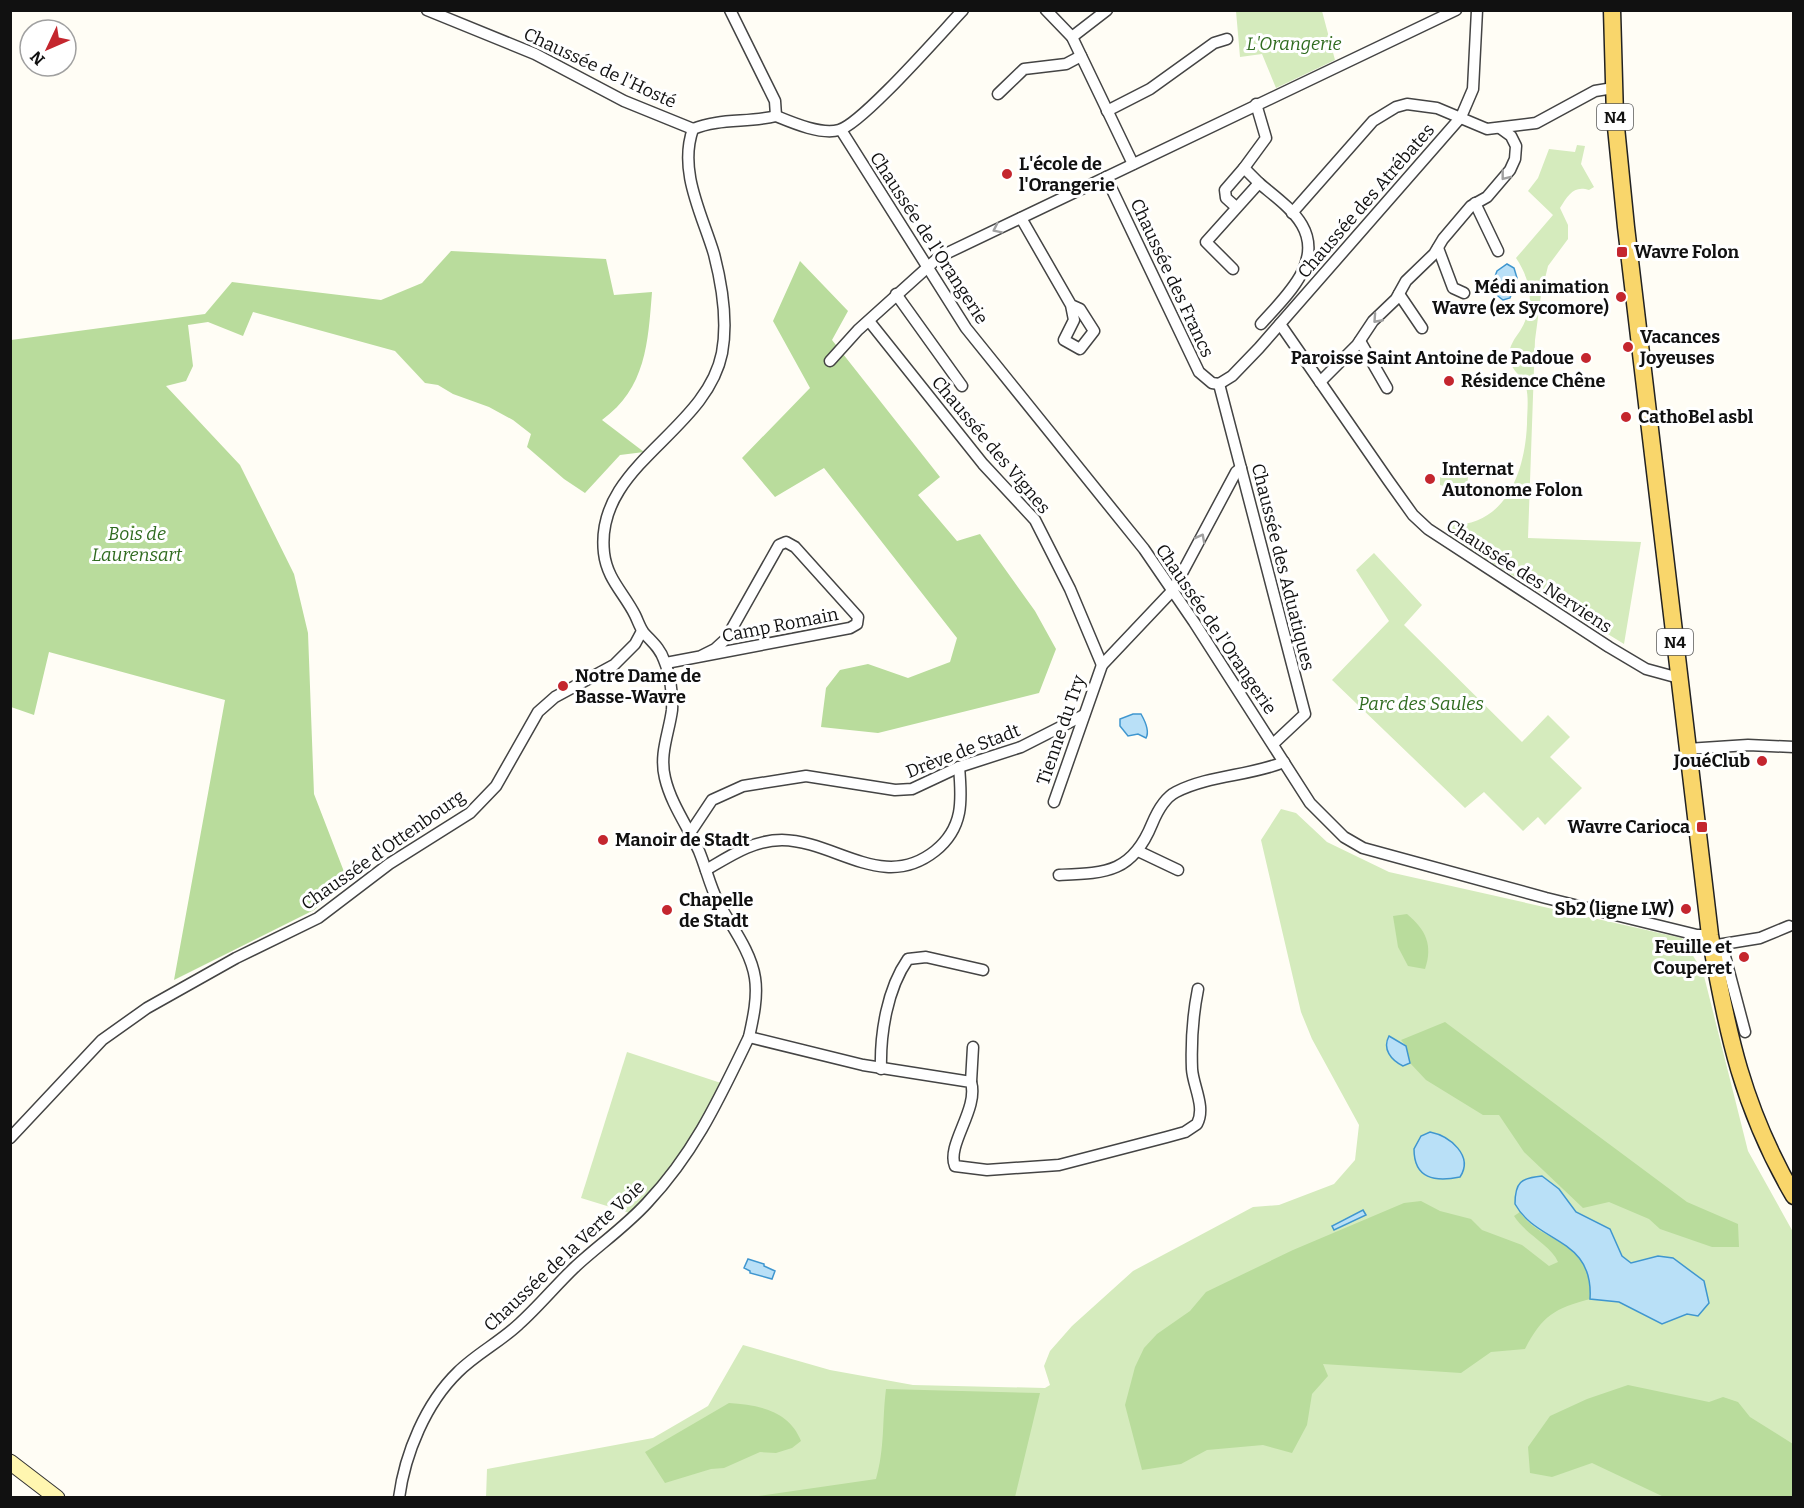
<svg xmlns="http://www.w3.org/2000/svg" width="1804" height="1508" font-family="Bitter,serif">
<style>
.green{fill:#d5ebbd}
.forest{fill:#b9dc9c}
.water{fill:#b9e0f7;stroke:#3f96cf;stroke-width:1.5}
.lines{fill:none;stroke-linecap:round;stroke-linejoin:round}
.minor-casing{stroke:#444;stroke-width:13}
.secondary-casing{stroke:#333;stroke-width:17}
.primary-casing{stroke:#222;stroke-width:19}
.minor{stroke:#fff;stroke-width:10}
.secondary{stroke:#fff6b0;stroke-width:15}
.primary{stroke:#f9d66b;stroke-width:16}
.oneway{stroke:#a0a0a0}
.poi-dot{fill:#c4262e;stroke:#fff;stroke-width:2}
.labels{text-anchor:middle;stroke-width:6;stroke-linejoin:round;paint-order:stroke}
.shield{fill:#fff;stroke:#585858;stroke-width:1.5}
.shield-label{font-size:16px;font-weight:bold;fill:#111}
.park-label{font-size:18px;font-style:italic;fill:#2f6b1f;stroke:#fff}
.street-label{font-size:18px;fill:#111;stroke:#fff}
.poi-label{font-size:18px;font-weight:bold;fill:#111;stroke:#fff;text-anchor:start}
</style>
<rect width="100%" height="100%" fill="#fffdf5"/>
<g class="green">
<path d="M1236,11H1322L1335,60L1276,88L1262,54L1240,57Z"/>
<path d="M1577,145L1585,146L1581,164L1594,187L1589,190C1574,185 1568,195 1560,208L1568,225V239L1548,266L1541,295L1535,340L1528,538L1641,542L1624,644L1450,537V525C1506,526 1525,472 1527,424C1527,413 1529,398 1526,387C1522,375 1509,369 1509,356C1509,346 1515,338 1520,331C1535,306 1532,282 1516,258L1553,215L1528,191L1538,178L1549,149L1575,152Z"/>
<path d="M1450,469H1460V474L1468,477L1467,486L1457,493L1456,496H1452L1447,487L1440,485V477H1444Z"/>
<path d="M1374,553L1422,605L1404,625L1522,742L1548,715L1570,737L1550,757L1582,788L1545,825L1538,817L1523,831L1484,792L1465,808L1332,680L1389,621L1356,570Z"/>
<path d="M1281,809L1296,813L1327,842L1389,872L1682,938L1703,972L1748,1151L1793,1232V1497L486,1498L487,1469L653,1438L708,1406L743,1345L830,1370L913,1385L1045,1388L1050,1385L1044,1366L1050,1351L1072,1326L1133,1271L1253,1207L1279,1205L1334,1184L1355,1160L1359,1125L1312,1039L1301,1012L1261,840Z"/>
<path d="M627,1052L724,1084L681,1158L633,1214L581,1198Z"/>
</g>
<g class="forest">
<path d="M451,251L606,259L614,295L652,292C648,343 646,388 602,420L644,452L620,455L585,493L564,479L527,447L531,434L513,420L489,407L453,394L438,385L425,383L395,351L253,312L243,336L208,322L188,325L193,366L186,381L166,386L240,465L294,574L308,633L314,794L348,882L314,910L174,980L225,700L49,652L34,715L11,707V340L205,314L232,282L381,300L422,283Z"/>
<path d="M800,261L848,311L832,340L940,477L918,495L957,541L980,534L1035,611L1056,649L1039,693L878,733L821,727L826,688L840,670L868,664L908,678L950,662L957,638L824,468L775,497L742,458L810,388L773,321Z"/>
<path d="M1407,914C1426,930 1433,945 1425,969L1408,966L1398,947L1393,916Z"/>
<path d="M1445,1022L1687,1202L1738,1224L1739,1247H1712L1660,1229L1649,1219L1609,1202L1583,1208L1524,1152L1499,1115H1483L1426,1080L1410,1063L1406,1046L1401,1040Z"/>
<path d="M1421,1201L1440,1211L1471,1219L1482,1230L1522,1245L1549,1266L1558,1262C1551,1245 1526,1235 1514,1216L1520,1212C1541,1245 1594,1237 1590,1299C1555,1308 1542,1316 1525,1349L1491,1352L1461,1373L1323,1364L1328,1376L1312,1394L1307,1425L1292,1453L1263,1445L1207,1450L1181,1464L1142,1470L1125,1405L1135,1367L1144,1348L1157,1334L1190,1311L1206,1292L1293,1250L1404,1203Z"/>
<path d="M1628,1385L1709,1402L1723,1397L1738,1402L1750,1417L1793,1444V1497H1664L1592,1463L1552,1477L1530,1473L1528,1447L1550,1416L1587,1399Z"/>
<path d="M886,1389L1040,1393L1015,1497H751L876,1479C885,1448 882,1421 886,1389Z"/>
<path d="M729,1403C758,1405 789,1410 801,1441L792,1448L776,1453L760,1452L724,1468L711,1469L665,1483L645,1452Z"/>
</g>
<g class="water">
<path d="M1507,264L1514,268L1517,278L1510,298L1503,300L1490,290L1497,271Z"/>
<path d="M1133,714H1141C1145,721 1150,731 1146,738L1138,734L1128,736L1120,726V719Z"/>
<path d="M1389,1036L1406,1046L1410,1063L1403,1066C1391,1060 1382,1049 1389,1036Z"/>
<path d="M1430,1132C1450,1136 1474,1156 1460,1177C1435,1182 1414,1179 1414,1149L1421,1136Z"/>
<path d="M1542,1176L1559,1189L1576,1212L1610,1229L1622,1256L1631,1263L1658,1256L1673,1258L1704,1281L1709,1303L1698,1316L1687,1314L1662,1324L1619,1302L1590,1299C1594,1237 1537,1244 1515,1204C1515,1182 1521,1178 1542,1176Z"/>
<path d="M1363,1210L1366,1215L1334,1230L1332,1226Z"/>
<path d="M748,1259L764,1264V1266L775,1271L772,1279L750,1273V1271L744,1268Z"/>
</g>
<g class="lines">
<defs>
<g id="minor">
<path d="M427,10L535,54L624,101L693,129"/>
<path d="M730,10L775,101L776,116"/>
<path d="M1046,10L1072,37L1133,164"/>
<path d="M1072,37L1107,10"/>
<path d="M998,94L1024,69L1066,64L1081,56"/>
<path d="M1107,111L1150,89L1214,43L1227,39"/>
<path d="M841,130L966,328L1144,549L1194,622L1310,803L1344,837L1363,848L1546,898L1697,935H1710"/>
<path d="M1244,168L1266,138L1256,104"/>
<path d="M1106,177L1199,372L1212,383L1219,384"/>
<path d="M1259,183C1273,195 1293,209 1302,225C1324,263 1284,298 1261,324"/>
<path d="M1475,203L1498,251"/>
<path d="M1292,213L1373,121L1396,107L1407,104L1437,108L1487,129L1536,123L1595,91L1613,88"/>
<path d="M1021,218L1071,305L1080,309L1094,331L1080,349L1064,340L1074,320L1071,305"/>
<path d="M1438,248L1453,288L1464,293"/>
<path d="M1233,269L1206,242L1259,183L1244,168L1225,190L1226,198L1236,207"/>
<path d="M896,294L962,386"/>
<path d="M1399,294L1422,328"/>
<path d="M869,321L983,464L1035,520L1070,589L1102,665"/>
<path d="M1280,324L1388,480L1413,515L1428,529L1609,647L1646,669L1679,678"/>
<path d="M1360,341L1387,388"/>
<path d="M830,361L858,330L939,257L1456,10"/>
<path d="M1320,382L1357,345L1373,321L1396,299L1406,281L1434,254L1443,239L1471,206L1487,197L1510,170L1515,159L1516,146L1511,136L1500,128"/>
<path d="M1219,384L1232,376L1259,348L1461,117L1473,89L1477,10"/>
<path d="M1219,384L1305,714L1273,744"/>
<path d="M666,663L850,628L857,624L858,617L795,547L786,542L779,545L726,639L715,649L701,656"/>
<path d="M1687,749L1748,745L1794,747"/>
<path d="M1054,802L1102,665L1173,590L1236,472L1241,468"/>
<path d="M690,833L712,800L743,786L806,776L895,790L912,789L959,767L1021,747L1084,715"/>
<path d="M1138,851L1178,870"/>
<path d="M706,870C730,856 753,840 782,840C836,841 883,892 935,851C964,828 962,800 959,767"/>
<path d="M1059,875C1106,873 1132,873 1152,824C1157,812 1164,798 1176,792C1209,775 1250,776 1284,762"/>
<path d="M1717,945L1760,938L1789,926"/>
<path d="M1722,945L1745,1032"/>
<path d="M749,1037L863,1065L971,1082C979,1109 946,1145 955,1166L987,1170L1059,1165L1167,1137L1185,1132L1197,1124C1206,1107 1193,1086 1192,1069C1191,1043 1193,1014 1198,989"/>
<path d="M881,1069C880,1034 887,989 908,959L926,957L983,970"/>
<path d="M971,1082L973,1047"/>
<path d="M10,1138L102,1040L147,1008L236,958L318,918L389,864L470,813L496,786L538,712L555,697L614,665L635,644L642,631"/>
<path d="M399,1498C405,1453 426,1403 458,1372C476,1354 500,1342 519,1324C539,1306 556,1285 576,1266C599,1245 626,1226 647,1203C695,1152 719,1099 749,1037C753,1019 758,997 755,978C751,951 731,926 718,902C710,886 706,868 699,851C688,827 671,804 665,778C659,754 669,733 672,710C673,695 670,674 664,660C660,648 652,642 644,633C640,628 638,621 635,615C624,593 607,579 604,553C594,465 706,433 722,353C728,321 722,285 714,254C702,214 678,171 693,129C719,118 749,123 776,116C793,123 821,135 839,130C862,124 942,32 963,10"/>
</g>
<path id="secondary" d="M10,1462L57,1498"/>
<path id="primary" d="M1612,10L1615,117L1626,227L1710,935C1727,1033 1743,1109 1794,1196"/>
</defs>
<use href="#minor" class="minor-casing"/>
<use href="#secondary" class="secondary-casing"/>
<use href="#primary" class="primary-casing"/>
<use href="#minor" class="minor"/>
<use href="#secondary" class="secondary"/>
<use href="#primary" class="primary"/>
</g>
<defs><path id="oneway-chevron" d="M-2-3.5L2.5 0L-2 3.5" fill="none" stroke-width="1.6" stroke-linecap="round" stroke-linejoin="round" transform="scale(1.5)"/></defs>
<g class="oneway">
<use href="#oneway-chevron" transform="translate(1505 176) rotate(128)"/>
<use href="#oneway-chevron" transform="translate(997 229) rotate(154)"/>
<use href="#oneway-chevron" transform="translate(1377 319) rotate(132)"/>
<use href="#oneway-chevron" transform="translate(1201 538) rotate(-62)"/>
</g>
<g class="poi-dot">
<circle cx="1007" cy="174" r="6"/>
<rect x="1616" y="246" width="12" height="12" rx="3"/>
<circle cx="1621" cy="297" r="6"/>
<circle cx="1628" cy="347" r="6"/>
<circle cx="1586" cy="358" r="6"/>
<circle cx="1449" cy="381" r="6"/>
<circle cx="1626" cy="417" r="6"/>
<circle cx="1430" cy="479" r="6"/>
<circle cx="563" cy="686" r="6"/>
<circle cx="1762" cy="761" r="6"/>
<rect x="1696" y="821" width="12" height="12" rx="3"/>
<circle cx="603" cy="840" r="6"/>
<circle cx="1686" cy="909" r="6"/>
<circle cx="667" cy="910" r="6"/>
<circle cx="1744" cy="957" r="6"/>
</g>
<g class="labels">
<g class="shield">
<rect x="1597" y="104" width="36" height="26" rx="4.5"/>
<rect x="1657" y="629" width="36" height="26" rx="4.5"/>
</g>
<g class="shield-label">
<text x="1615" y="123">N4</text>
<text x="1675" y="648">N4</text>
</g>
<g class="park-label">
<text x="1294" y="50">L'Orangerie</text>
<text x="137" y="540">Bois de<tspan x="137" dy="21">Laurensart</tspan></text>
<text x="1421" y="710">Parc des Saules</text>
</g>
<g class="street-label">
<text transform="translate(600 68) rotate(25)" y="6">Chaussée de l'Hosté</text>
<text transform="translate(1366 201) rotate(-49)" y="6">Chaussée des Atrébates</text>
<text transform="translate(929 238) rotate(57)" y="6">Chaussée de l'Orangerie</text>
<text transform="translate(1172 278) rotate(65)" y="6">Chaussée des Francs</text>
<text transform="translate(991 445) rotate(50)" y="6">Chaussée des Vignes</text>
<text transform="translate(1283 567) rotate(76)" y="6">Chaussée des Aduatiques</text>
<text transform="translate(1529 576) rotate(33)" y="6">Chaussée des Nerviens</text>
<text transform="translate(780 625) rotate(-11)" y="6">Camp Romain</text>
<text transform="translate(1216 629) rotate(56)" y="6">Chaussée de l'Orangerie</text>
<text transform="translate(1061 730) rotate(-71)" y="6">Tienne du Try</text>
<text transform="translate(963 751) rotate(-21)" y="6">Drève de Stadt</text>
<text transform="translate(383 850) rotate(-35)" y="6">Chaussée d'Ottenbourg</text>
<text transform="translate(564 1256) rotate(-43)" y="6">Chaussée de la Verte Voie</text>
</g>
<g class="poi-label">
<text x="1019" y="170">L'école de<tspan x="1019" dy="21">l'Orangerie</tspan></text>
<text x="1634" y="258">Wavre Folon</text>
<text x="1609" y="293" text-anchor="end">Médi animation<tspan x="1609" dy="21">Wavre (ex Sycomore)</tspan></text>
<text x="1640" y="343">Vacances<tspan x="1640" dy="21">Joyeuses</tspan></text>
<text x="1574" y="364" text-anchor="end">Paroisse Saint Antoine de Padoue</text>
<text x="1461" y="387">Résidence Chêne</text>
<text x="1638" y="423">CathoBel asbl</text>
<text x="1442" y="475">Internat<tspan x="1442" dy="21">Autonome Folon</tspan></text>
<text x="575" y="682">Notre Dame de<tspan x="575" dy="21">Basse-Wavre</tspan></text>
<text x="1750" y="767" text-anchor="end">JouéClub</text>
<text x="1690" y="833" text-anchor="end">Wavre Carioca</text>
<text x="615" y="846">Manoir de Stadt</text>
<text x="679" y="906">Chapelle<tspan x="679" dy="21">de Stadt</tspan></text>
<text x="1674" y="915" text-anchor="end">Sb2 (ligne LW)</text>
<text x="1732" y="953" text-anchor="end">Feuille et<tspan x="1732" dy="21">Couperet</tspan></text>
</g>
</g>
<rect width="1804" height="1508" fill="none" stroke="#111111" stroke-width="24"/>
<g transform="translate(48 48) rotate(226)"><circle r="28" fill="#ffffff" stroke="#a0a0a0" stroke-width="1.5"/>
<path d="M0-4.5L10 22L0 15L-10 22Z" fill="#c4262e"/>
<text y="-9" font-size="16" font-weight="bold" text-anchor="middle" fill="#111111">N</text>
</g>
</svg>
